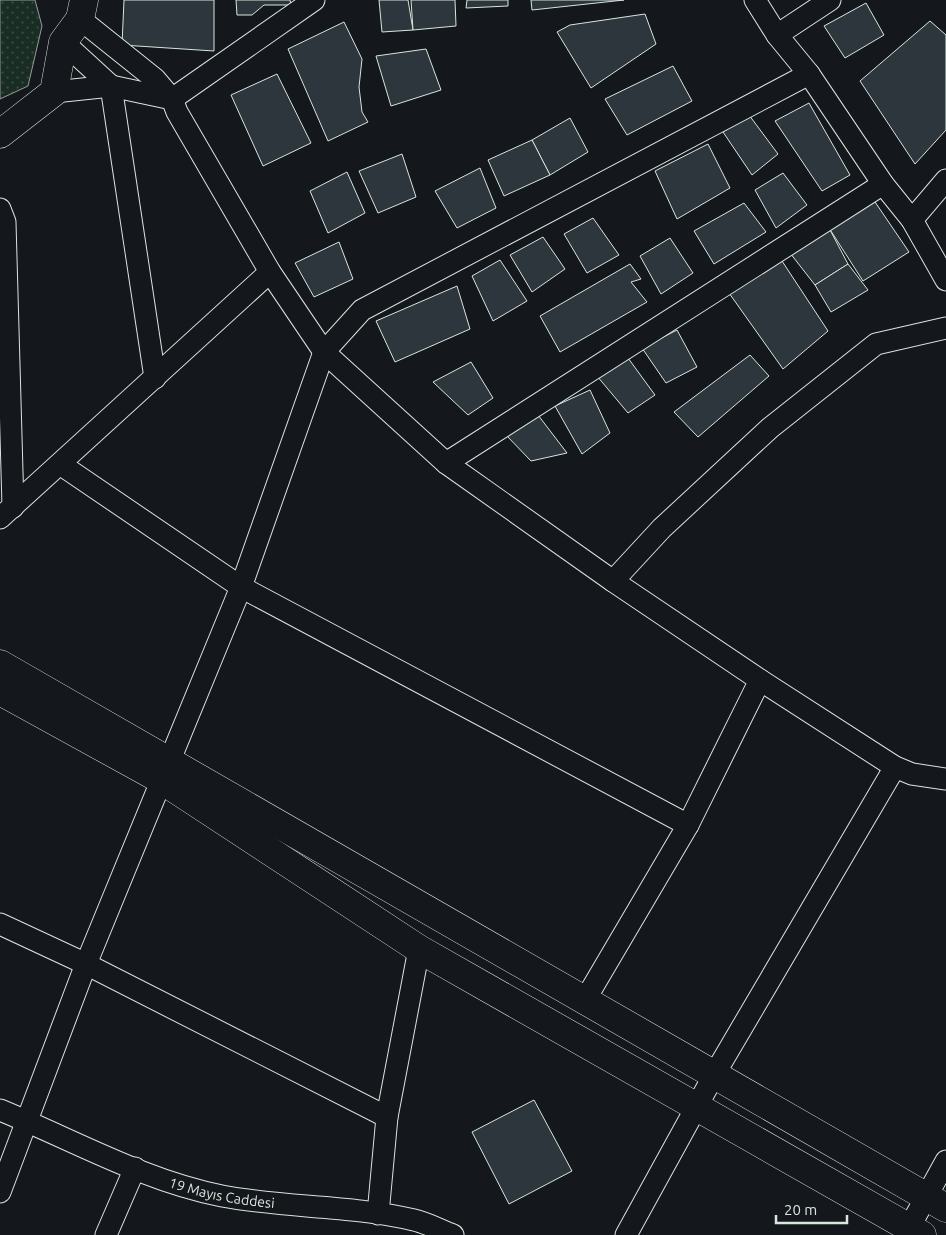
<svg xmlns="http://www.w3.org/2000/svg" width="946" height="1235" font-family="Ubuntu,sans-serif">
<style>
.green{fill:url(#green-dots);stroke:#939e99}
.building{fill:#2c363c;stroke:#d8e6dc}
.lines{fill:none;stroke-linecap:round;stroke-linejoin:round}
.street-casing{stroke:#d8e6dc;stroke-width:23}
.secondary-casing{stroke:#d8e6dc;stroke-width:29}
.street{stroke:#14181c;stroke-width:21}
.secondary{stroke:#14181c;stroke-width:28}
.labels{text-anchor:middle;stroke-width:4;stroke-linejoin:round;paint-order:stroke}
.street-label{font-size:14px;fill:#d8e6dc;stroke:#14181c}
</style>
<defs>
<pattern id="green-dots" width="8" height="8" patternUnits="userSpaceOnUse" patternTransform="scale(1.25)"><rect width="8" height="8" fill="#1a2d24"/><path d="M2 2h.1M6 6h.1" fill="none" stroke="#3b4b43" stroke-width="1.8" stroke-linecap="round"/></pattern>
</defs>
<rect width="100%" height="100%" fill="#14181c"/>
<path class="green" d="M0,0H35L42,26L28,86L0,99Z"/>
<g class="building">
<path d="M124,0H214V51L122,45Z"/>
<path d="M236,0H290L291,5H264L252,15H237Z"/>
<path d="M379,0H408L413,30L382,32Z"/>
<path d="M411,0H455L456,26L413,30Z"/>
<path d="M467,0H508V6L466,8Z"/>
<path d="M531,0H624L532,10Z"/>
<path d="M866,3L884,35L845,58L824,26Z"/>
<path d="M645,14L656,44L591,88L557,32L570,25Z"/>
<path d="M930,21L946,35V130L915,164L860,81Z"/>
<path d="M344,22L362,59L359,87L362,112L368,122L328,141L288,49Z"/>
<path d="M426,49L441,90L391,106L376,56Z"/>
<path d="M673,66L692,101L627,135L605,99Z"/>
<path d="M277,74L311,143L263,166L231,95Z"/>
<path d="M809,103L850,175L822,191L775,121Z"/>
<path d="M749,115L778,154L752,175L723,132Z"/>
<path d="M570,118L588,152L550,175L532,140Z"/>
<path d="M532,140L550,175L504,196L488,160Z"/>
<path d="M708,144L730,188L677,219L655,171Z"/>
<path d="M402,154L416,197L378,213L359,171Z"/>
<path d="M480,168L496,208L457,228L435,191Z"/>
<path d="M347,172L365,213L328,233L310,191Z"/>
<path d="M783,173L807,205L776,228L755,190Z"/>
<path d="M873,199L909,252L863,281L829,228Z"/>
<path d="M744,203L766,232L714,264L694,231Z"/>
<path d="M593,218L619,255L587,273L564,234Z"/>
<path d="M829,228L848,264L815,285L790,253Z"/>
<path d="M543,237L565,269L532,292L510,255Z"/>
<path d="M670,238L693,273L661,294L640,256Z"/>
<path d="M339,242L353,279L314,297L295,263Z"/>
<path d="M500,260L527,301L493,321L472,276Z"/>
<path d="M782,261L828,331L783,369L729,293Z"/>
<path d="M630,264L641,279L631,282L647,302L560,352L540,316Z"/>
<path d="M848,264L868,290L831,312L815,285Z"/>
<path d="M457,286L470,329L395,362L376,321Z"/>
<path d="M677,330L697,367L666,383L642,348Z"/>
<path d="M750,355L769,376L698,437L674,412Z"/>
<path d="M628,358L655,395L628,413L597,376Z"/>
<path d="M471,362L493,398L468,415L433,382Z"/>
<path d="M590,390L610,433L582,454L555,406Z"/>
<path d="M538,415L567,453L531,461L506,435Z"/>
<path d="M534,1100L572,1171L509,1204L472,1132Z"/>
</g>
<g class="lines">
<defs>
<g id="street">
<path d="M755,0L777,35L809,74L883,184L912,220L946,280"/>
<path d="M80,19L155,79L172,99L314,0"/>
<path d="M777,35L830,0"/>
<path d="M63,42L111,86L155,378"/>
<path d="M54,92L111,86L172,99L177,112L270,272L324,352L446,463L613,581L760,680L895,767L912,774L946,779"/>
<path d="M0,209L5,222L13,507"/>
<path d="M912,220L946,180"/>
<path d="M446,463L883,184"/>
<path d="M60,464L241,587L688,825"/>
<path d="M0,518L270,272"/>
<path d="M613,581L662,528L770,428L876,344L946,328"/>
<path d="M0,924L86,964L387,1117"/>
<path d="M585,1000L688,825L760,680"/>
<path id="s1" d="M0,1110C73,1140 145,1181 222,1196C285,1208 351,1205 414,1220C427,1223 440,1230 453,1235"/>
<path d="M0,1192L86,964L241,587L324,352L362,310L809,74"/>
<path d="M378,1214L387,1117L419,949"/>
<path d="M106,1235L135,1168"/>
<path d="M626,1235L714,1075L895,767"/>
<path d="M905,1235L946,1161"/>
</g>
<g id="secondary">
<path d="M0,134L54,92L63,42L80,19L84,0"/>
<path d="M0,664L946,1208"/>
<path d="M0,691L160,779L419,949L922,1235"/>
</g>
</defs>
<use href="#street" class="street-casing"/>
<use href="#secondary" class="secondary-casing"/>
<use href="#street" class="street"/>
<use href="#secondary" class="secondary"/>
</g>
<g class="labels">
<g class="street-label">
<text dy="5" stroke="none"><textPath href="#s1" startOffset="238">19 Mayıs Caddesi</textPath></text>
</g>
</g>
<path d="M776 1215v8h71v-8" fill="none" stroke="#d8e6dc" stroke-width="2.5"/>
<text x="784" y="1215" font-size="15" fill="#d8e6dc" stroke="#14181c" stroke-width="4" paint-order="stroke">20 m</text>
</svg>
